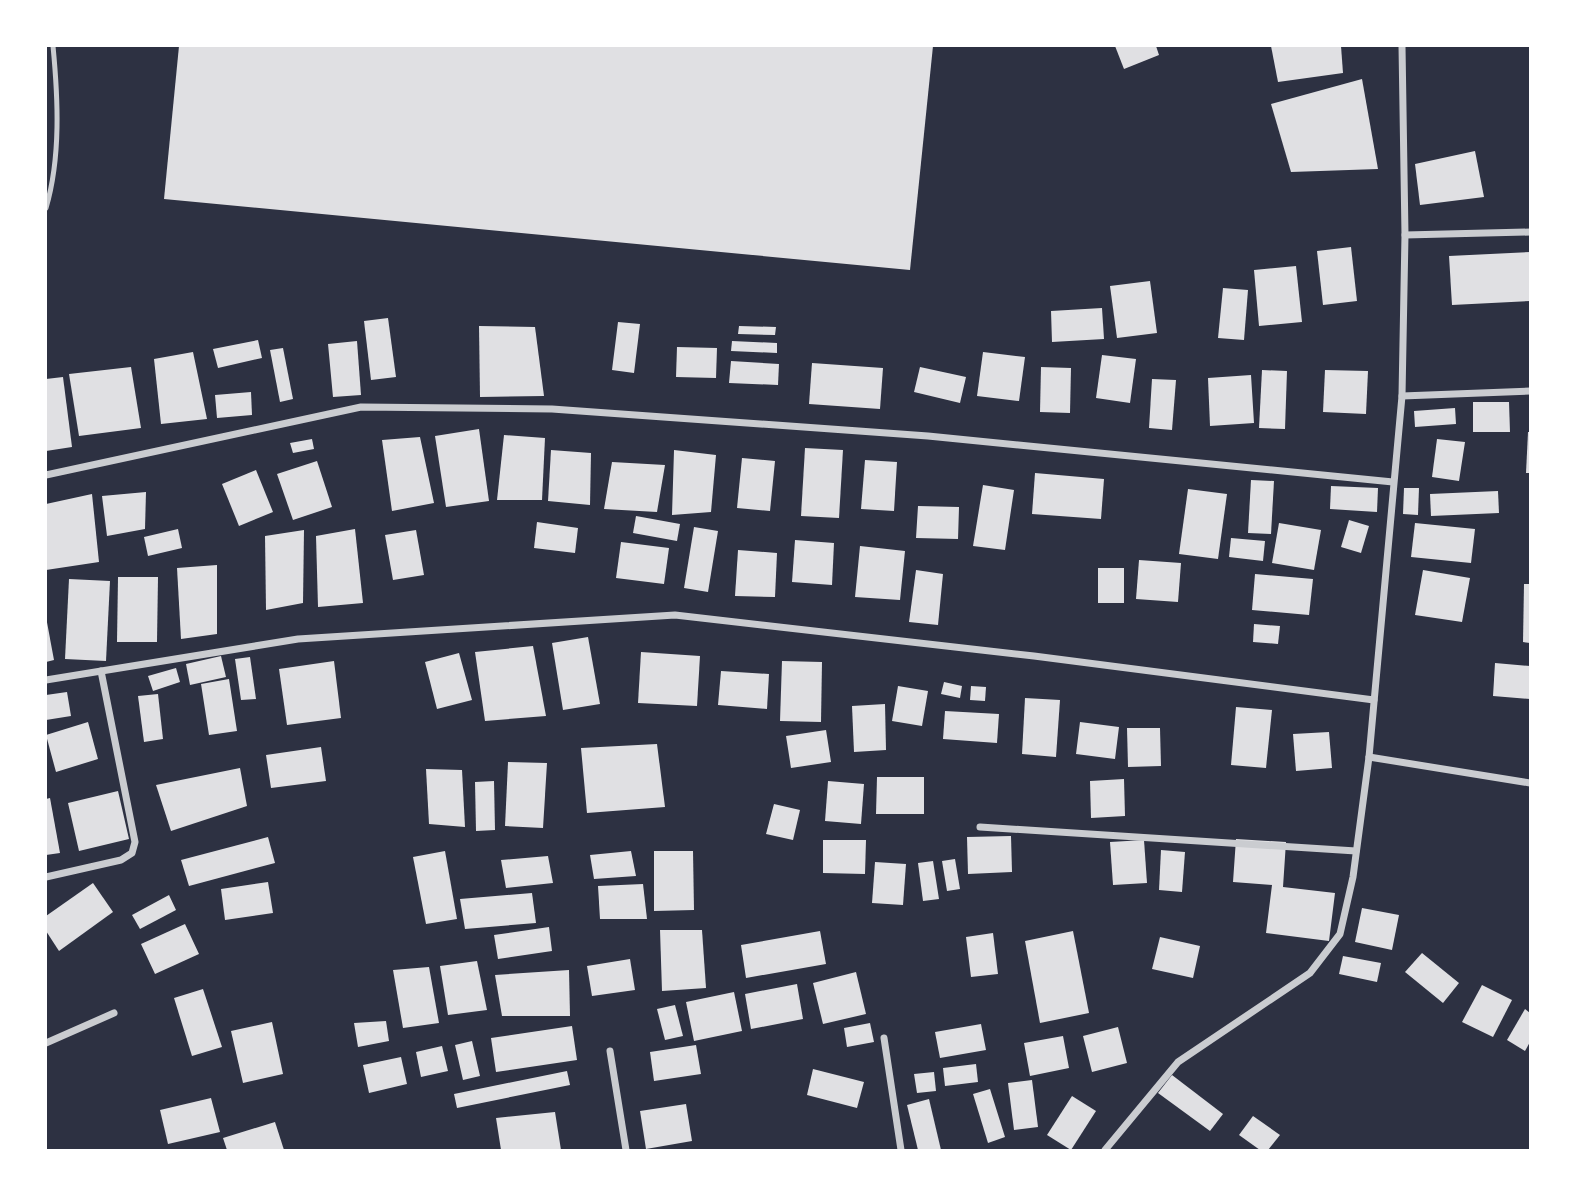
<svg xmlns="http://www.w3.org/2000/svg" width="1576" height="1196" font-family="Barlow,sans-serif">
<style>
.building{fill:#e0e0e3}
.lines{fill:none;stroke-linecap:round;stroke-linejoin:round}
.service{stroke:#caccd0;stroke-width:5}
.minor{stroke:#caccd0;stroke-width:7}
</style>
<rect width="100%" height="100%" fill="#2d3142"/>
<g class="building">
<path d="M179,46H933L910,270L164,199Z"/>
<path d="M1115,46H1156L1159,55L1124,69Z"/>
<path d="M1271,46H1341L1343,73L1278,82Z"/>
<path d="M1362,79L1378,169L1291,172L1271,104Z"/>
<path d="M1475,151L1484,197L1420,205L1415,164Z"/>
<path d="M1351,247L1357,301L1323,305L1317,251Z"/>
<path d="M1530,252V301L1452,305L1449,256Z"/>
<path d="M1296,266L1302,322L1259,326L1254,270Z"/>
<path d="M1150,281L1157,333L1117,338L1110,286Z"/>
<path d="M1223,288L1248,290L1244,340L1218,338Z"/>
<path d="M1102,308L1104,339L1052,342L1051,311Z"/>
<path d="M388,318L396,377L371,380L364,321Z"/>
<path d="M618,322L640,324L634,373L612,370Z"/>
<path d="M479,326L535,327L544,396L480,397Z"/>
<path d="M739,326L776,327L775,335L738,334Z"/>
<path d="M258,340L262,358L218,368L213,349Z"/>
<path d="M357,341L361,395L333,397L328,344Z"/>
<path d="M732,341L777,343V353L731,351Z"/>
<path d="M677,347L717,348L716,378L676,377Z"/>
<path d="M283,348L293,399L280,402L270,350Z"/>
<path d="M193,352L207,419L161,424L154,359Z"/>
<path d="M983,352L1025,357L1019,401L977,396Z"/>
<path d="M1102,355L1136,359L1130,403L1096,398Z"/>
<path d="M731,361L779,364L778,385L729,383Z"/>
<path d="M812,363L883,368L880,409L809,404Z"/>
<path d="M131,367L141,428L79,436L69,374Z"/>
<path d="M920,367L966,377L960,403L914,392Z"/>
<path d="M1041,367L1071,368L1070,413L1040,412Z"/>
<path d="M1262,370L1287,371L1285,429L1259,428Z"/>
<path d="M1325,370L1368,371L1366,414L1323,412Z"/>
<path d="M1251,375L1254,423L1210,426L1208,378Z"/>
<path d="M63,377L72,447L46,451V379Z"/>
<path d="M1152,379L1176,380L1172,430L1149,428Z"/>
<path d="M251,392L252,415L217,418L215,395Z"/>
<path d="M1473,402H1509L1510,432H1473Z"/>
<path d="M1455,408L1456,424L1415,427L1414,411Z"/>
<path d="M479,429L489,501L446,507L435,436Z"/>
<path d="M1528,432H1530V473H1526Z"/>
<path d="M504,435L545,438L542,500H497Z"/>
<path d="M420,437L434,503L392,511L382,440Z"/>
<path d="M312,439L314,449L293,453L290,443Z"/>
<path d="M1437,439L1465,442L1459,481L1432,477Z"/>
<path d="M805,448L843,450L839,518L801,516Z"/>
<path d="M551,450L591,453L590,505L548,501Z"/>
<path d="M674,450L716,455L711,512L672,515Z"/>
<path d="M742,458L775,461L770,511L737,508Z"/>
<path d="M865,460L897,462L894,511L861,509Z"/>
<path d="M317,461L332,507L293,520L277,474Z"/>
<path d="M612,462L665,465L657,512L604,509Z"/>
<path d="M256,470L273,512L239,526L222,484Z"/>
<path d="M1035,473L1104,479L1101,519L1032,514Z"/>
<path d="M1251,480L1274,481L1271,534L1248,533Z"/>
<path d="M983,485L1014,490L1005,550L973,546Z"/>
<path d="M1331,486L1378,488L1377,512L1330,509Z"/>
<path d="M1404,488H1419L1418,515L1403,514Z"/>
<path d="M1188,489L1227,494L1218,559L1179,554Z"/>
<path d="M1498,491L1499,513L1431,516L1430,494Z"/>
<path d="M146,492L145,529L107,536L102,496Z"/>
<path d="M92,494L99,562L46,570V504Z"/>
<path d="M918,506L959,507L958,539L916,538Z"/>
<path d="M636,516L680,524L677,541L633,533Z"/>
<path d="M1349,520L1369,526L1361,553L1341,547Z"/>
<path d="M537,522L578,528L575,553L534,548Z"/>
<path d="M1279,523L1321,530L1314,570L1272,563Z"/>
<path d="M1415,523L1475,529L1471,563L1411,557Z"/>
<path d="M694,527L718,531L708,592L684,588Z"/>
<path d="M178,529L182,548L148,556L144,537Z"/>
<path d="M355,529L363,603L318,607L316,536Z"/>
<path d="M304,530L303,603L266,610L265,536Z"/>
<path d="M416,530L424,575L393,580L385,535Z"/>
<path d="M1231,538L1265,541L1263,561L1229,557Z"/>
<path d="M795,540L834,543L832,585L792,582Z"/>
<path d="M621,542L669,548L664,584L616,578Z"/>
<path d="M860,546L905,551L900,600L855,597Z"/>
<path d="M738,550L777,553L775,597L735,596Z"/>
<path d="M1139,560L1181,563L1178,602L1136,599Z"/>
<path d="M217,565V634L181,639L177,568Z"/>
<rect x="1098" y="568" width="26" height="35"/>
<path d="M916,570L943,574L938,625L909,622Z"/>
<path d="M1423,570L1470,578L1462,622L1415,615Z"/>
<path d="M1255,574L1313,579L1309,615L1252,610Z"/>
<path d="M118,577H158L157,642H117Z"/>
<path d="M69,579L110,581L106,661L65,659Z"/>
<path d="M1524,584H1530V643L1523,642Z"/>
<path d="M46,617L54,660L46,662Z"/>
<path d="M1254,624L1280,626L1278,644L1253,642Z"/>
<path d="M588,637L600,704L563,710L552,643Z"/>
<path d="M533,646L546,716L485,721L475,652Z"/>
<path d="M641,652L700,656L697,706L638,703Z"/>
<path d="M459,653L472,700L437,709L425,662Z"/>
<path d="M221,656L226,677L190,685L186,664Z"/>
<path d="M250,657L256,699L241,700L235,659Z"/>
<path d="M334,661L341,718L287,725L279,669Z"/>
<path d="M782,661L822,662L821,722L780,721Z"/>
<path d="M1495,663L1530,666V699L1493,696Z"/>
<path d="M176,668L180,682L153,691L148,676Z"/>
<path d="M721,671L769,674L767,709L718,705Z"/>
<path d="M229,679L237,731L209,735L201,684Z"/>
<path d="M944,682L962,686L960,698L941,694Z"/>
<path d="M898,686L928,691L922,726L892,721Z"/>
<path d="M971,686L986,687L985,701L970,700Z"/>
<path d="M67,692L71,716L46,720V695Z"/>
<path d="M158,694L163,739L144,742L138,696Z"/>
<path d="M1025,698L1060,700L1056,757L1022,754Z"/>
<path d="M885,704L886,750L854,752L852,706Z"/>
<path d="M1236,707L1272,710L1266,768L1231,765Z"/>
<path d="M945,711L999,714L997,743L943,739Z"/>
<path d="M88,722L98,759L56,772L46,735Z"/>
<path d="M1080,722L1119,727L1115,759L1076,754Z"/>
<path d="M1127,728H1160L1161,766L1128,767Z"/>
<path d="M826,730L831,762L791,768L786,736Z"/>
<path d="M1329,732L1332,768L1296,771L1293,734Z"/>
<path d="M657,744L665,807L587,813L581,748Z"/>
<path d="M321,747L326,781L271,788L266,755Z"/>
<path d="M508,762L547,763L543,828L505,826Z"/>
<path d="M240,768L247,806L171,831L156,785Z"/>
<path d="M426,769L462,770L465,827L429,824Z"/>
<path d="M877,777H924V814H876Z"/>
<path d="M1124,779L1125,816L1091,818L1090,781Z"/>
<path d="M494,781L495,830L476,831L475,782Z"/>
<path d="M828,781L864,784L861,824L825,821Z"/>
<path d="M118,791L129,839L79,851L68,803Z"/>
<path d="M50,798L60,853L46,855V799Z"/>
<path d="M774,804L800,810L793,840L766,834Z"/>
<path d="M1011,836L1012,872L968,874L967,837Z"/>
<path d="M268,837L275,863L189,886L181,860Z"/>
<path d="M1236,839L1286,842L1283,887L1335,893L1329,941L1266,933L1272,885L1233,882Z"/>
<path d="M823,840H866L865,874L823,873Z"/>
<path d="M1144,840L1147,883L1113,885L1110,842Z"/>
<path d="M1161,850L1185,852L1182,892L1159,890Z"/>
<path d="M445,851L457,919L426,924L413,857Z"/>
<path d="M631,851L636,876L594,879L590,855Z"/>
<path d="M654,851H693L694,910L654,911Z"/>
<path d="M548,856L553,883L506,888L501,860Z"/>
<path d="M955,859L960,889L947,891L942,861Z"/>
<path d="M933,861L939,899L923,901L918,863Z"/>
<path d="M875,862L906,864L903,905L872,903Z"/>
<path d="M268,882L273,913L225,920L221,889Z"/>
<path d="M93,883L113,912L59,951L46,931V916Z"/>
<path d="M643,884L647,919H600L598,886Z"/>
<path d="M532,893L536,923L465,929L460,899Z"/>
<path d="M169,895L176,910L140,929L132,915Z"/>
<path d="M1362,908L1399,915L1392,950L1355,942Z"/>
<path d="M185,924L199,954L155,974L141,944Z"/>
<path d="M549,927L552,951L498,959L494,935Z"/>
<path d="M660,930H702L706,988L662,991Z"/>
<path d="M820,931L826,964L746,978L741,945Z"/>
<path d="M1073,931L1089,1013L1040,1023L1025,941Z"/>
<path d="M993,933L998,974L971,977L966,937Z"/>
<path d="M1160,937L1200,946L1193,978L1152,969Z"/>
<path d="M1422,953L1459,983L1443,1003L1405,972Z"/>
<path d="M1343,956L1381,963L1377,982L1339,974Z"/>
<path d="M630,959L635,990L592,996L587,966Z"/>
<path d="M477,961L487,1010L448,1015L440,966Z"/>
<path d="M429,967L439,1023L403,1028L393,970Z"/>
<path d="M569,970L570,1016H502L495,975Z"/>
<path d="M856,972L866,1014L823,1024L813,983Z"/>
<path d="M797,984L803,1019L751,1029L745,994Z"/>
<path d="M1482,985L1512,1000L1493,1037L1462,1022Z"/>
<path d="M203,989L222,1047L192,1056L174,998Z"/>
<path d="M734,992L742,1031L694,1041L686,1002Z"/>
<path d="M675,1005L683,1036L665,1040L657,1009Z"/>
<path d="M1525,1009L1530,1013V1042L1525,1051L1507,1040Z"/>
<path d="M386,1021L389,1041L358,1047L354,1023Z"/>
<path d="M272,1022L283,1074L243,1083L231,1031Z"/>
<path d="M870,1023L874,1042L847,1047L844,1028Z"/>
<path d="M981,1024L986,1050L940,1058L935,1032Z"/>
<path d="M572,1026L577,1060L496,1072L491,1038Z"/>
<path d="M1118,1027L1127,1063L1092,1072L1083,1036Z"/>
<path d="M1063,1036L1069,1068L1030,1076L1024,1043Z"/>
<path d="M472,1041L480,1076L463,1080L455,1045Z"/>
<path d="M696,1045L701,1074L654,1081L650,1052Z"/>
<path d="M442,1046L448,1071L421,1077L416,1052Z"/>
<path d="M401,1057L407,1084L369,1093L363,1065Z"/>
<path d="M976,1064L978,1082L945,1086L943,1068Z"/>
<path d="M813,1069L864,1082L857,1108L807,1095Z"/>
<path d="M567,1071L570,1085L457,1108L454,1094Z"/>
<path d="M934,1072L936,1091L917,1093L914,1074Z"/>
<path d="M1172,1075L1223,1114L1210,1131L1158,1093Z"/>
<path d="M1032,1080L1038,1127L1014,1130L1008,1083Z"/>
<path d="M990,1089L1005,1137L988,1143L973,1094Z"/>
<path d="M1072,1096L1096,1111L1071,1150L1047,1135Z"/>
<path d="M211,1098L220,1132L168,1144L160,1110Z"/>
<path d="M929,1099L941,1150H918L907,1105Z"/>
<path d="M686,1104L692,1141L646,1149L640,1111Z"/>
<path d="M555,1112L561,1150H501L496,1118Z"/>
<path d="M1253,1116L1280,1135L1268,1150H1260L1239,1135Z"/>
<path d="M275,1122L284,1150H227L223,1138Z"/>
</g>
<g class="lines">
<path class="service" d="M46,208C61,157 58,98 53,46"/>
<g class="minor">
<path d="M1405,235L1530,232"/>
<path d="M1402,396L1530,391"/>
<path d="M46,475L361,407L552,409L928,436L1393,482"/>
<path d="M46,680L298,639L675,615L1034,656L1374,700"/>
<path d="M1369,757L1530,783"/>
<path d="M980,827L1356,851"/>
<path d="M46,877L121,860L132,853L135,842L101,671"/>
<path d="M884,1038L901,1150"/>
<path d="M46,1043L114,1013"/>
<path d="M610,1051L626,1150"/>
<path d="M1105,1150L1178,1062L1310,973L1340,934L1353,877L1369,757L1402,396L1405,235L1402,46"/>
</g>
</g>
<rect width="1576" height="1196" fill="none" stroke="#ffffff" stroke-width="94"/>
</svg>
